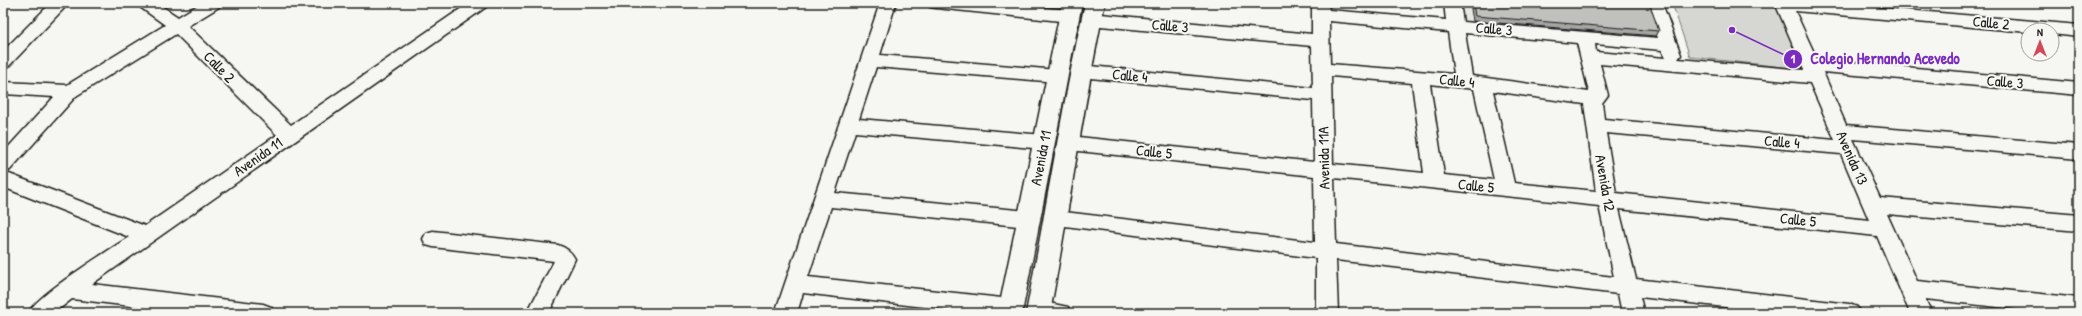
<svg xmlns="http://www.w3.org/2000/svg" width="2082" height="316" font-family="'Patrick Hand',sans-serif">
<style>
.built{fill:#e6e6e2}
.green{fill:#d6d6d2;stroke:#797977}
.lines{fill:none;stroke-linecap:round;stroke-linejoin:round}
.minor-casing{stroke:#1c1c1c;stroke-width:3}
.tertiary-casing{stroke:#1c1c1c;stroke-width:3}
.minor{fill:#f6f6f2;fill-rule:evenodd}
.tertiary{fill:#f6f6f2;fill-rule:evenodd}
.wall{fill:#a5a5a3;stroke:#1c1c1c}
.building{fill:#c0c0bd;stroke:#1c1c1c}
.labels{text-anchor:middle;stroke-width:4;stroke-linejoin:round;paint-order:stroke}
.street-label{font-size:15px;fill:#1c1c1c;stroke:#f6f6f2}
.leader{fill:none;stroke:#7b2cbf;stroke-width:1.5}
.callout-dot{fill:#7b2cbf;stroke:#f6f6f2;stroke-width:1.5}
.mark-label{font-size:12px;text-anchor:middle;font-weight:bold;fill:#fff}
.callout-label{font-size:16px;text-anchor:middle;font-weight:bold;fill:#7b2cbf;stroke:#f6f6f2;stroke-width:4;stroke-linejoin:round;paint-order:stroke}
</style>
<rect width="100%" height="100%" fill="#f6f6f2"/>
<filter id="ink" filterUnits="userSpaceOnUse"><feTurbulence type="fractalNoise" baseFrequency=".025" numOctaves="2"/><feDisplacementMap in="SourceGraphic" scale="8" xChannelSelector="R" yChannelSelector="G"/><feConvolveMatrix kernelMatrix="1 2 1 2 8 2 1 2 1" color-interpolation-filters="sRGB"/></filter>
<g filter="url(#ink)">
<path class="built" d="M1453,3H1470L1474,27L1456,26Z"/>
<path class="green" d="M1672,3H1779L1812,70L1690,57Z"/>
<g class="lines">
<defs>
<g id="minor">
<path d="M51,3H69L9,66L3,68V51Z"/>
<path d="M138,3H157L178,17L201,3H221L219,7L188,26L291,125L469,3H488L486,7L92,284L263,304L271,307L274,313H189L72,299L54,313H28C38,294 108,251 129,237L3,187V153L54,97L3,94V82L67,85L165,25L140,7ZM176,34L277,135L145,226L4,172L10,170L76,96Z"/>
<path d="M880,3H896L880,55L1057,70L1063,72L1066,76L1063,80L1057,82L876,67L859,119L1044,135L1051,137L1053,142L1051,147L1044,149L855,132L835,193L1029,211L1036,214L1039,219L1036,224L1029,227L831,207L808,277L1011,299L1019,302L1022,308L1019,313H977L803,293L797,313H775Z"/>
<path d="M928,3H993L1070,10L1076,12L1078,16L1076,20L1070,22L936,8L930,7Z"/>
<path d="M1312,3H1328L1329,10L1446,20L1444,3H1460L1463,22L1658,38L1646,3H1662L1681,55L1678,59L1804,70L1775,3H1824L2079,25V37L2052,34V30H2028V32L1795,11L1817,59L2079,83V95L1823,72L1846,125L2079,145V159L1853,139L1880,198L2079,215V231L1887,214L1917,281L2079,298V313H2053L1925,299L1932,313H1910L1877,236L1619,209L1636,279L1849,304L1857,307L1860,313H1775L1640,297L1644,313H1622L1618,294L1336,260L1338,313H1316V258L1049,224L1046,219L1049,214L1056,211L1315,242L1314,176L1069,150L1062,148L1060,143L1062,138L1069,136L1314,162L1313,100L1080,77L1074,75L1071,71L1074,67L1080,65L1313,88L1312,46L1090,25L1084,23L1082,19L1084,15L1090,13L1312,34ZM1329,21L1448,32L1454,74L1330,64ZM1465,33L1577,43L1589,92L1472,76ZM1595,44L1662,50L1665,58L1596,52ZM1600,64L1810,83L1835,140L1604,119L1602,103L1608,95ZM1331,76L1412,83L1424,173L1333,164ZM1430,84L1474,89L1494,180L1444,175ZM1493,91L1584,104L1596,191L1514,183ZM1606,133L1841,154L1869,220L1616,193ZM1334,178L1599,206L1614,277L1336,244Z"/>
<path d="M433,231L558,245C566,248 571,251 575,259L549,313H527L554,261L433,247L426,245L423,239L426,233Z"/>
<path d="M1039,301L1068,307L1071,313H1030L1028,310L1031,304Z"/>
</g>
<g id="tertiary">
<path d="M1062,3H1082L1022,313H998Z"/>
<path d="M1085,3H1105C1083,106 1069,210 1050,313H1026C1046,210 1062,106 1085,3Z"/>
</g>
</defs>
<use href="#minor" class="minor-casing"/>
<use href="#tertiary" class="tertiary-casing"/>
<use href="#minor" class="minor"/>
<use href="#tertiary" class="tertiary"/>
</g>
<path class="wall" d="M1470,3H1649L1659,31L1656,36L1473,21Z"/>
<path class="building" d="M1473,3H1649L1659,31L1475,16Z"/>
</g>
<g class="labels">
<g class="street-label">
<text transform="translate(1991 23) rotate(5)" y="5">Calle 2</text>
<text transform="translate(1170 26) rotate(5)" y="5">Calle 3</text>
<text transform="translate(1494 29) rotate(5)" y="5">Calle 3</text>
<text transform="translate(219 67) rotate(45)" y="5">Calle 2</text>
<text transform="translate(1130 76) rotate(6)" y="5">Calle 4</text>
<text transform="translate(1457 81) rotate(6)" y="5">Calle 4</text>
<text transform="translate(2005 82) rotate(5)" y="5">Calle 3</text>
<text transform="translate(1782 142) rotate(5)" y="5">Calle 4</text>
<text transform="translate(1154 152) rotate(6)" y="5">Calle 5</text>
<text transform="translate(258 157) rotate(-35)" y="5">Avenida 11</text>
<text transform="translate(1041 158) rotate(-79)" y="5">Avenida 11</text>
<text transform="translate(1324 158) rotate(-91)" y="5">Avenida 11A</text>
<text transform="translate(1852 158) rotate(66)" y="5">Avenida 13</text>
<text transform="translate(1605 183) rotate(80)" y="5">Avenida 12</text>
<text transform="translate(1476 186) rotate(6)" y="5">Calle 5</text>
<text transform="translate(1798 220) rotate(6)" y="5">Calle 5</text>
</g>
</g>
<path class="leader" d="M1732 30L1793 59"/>
<g class="callout-dot">
<circle cx="1732" cy="30" r="4"/>
<circle cx="1793" cy="59" r="10"/>
</g>
<g class="mark-label">
<text x="1793" y="63">1</text>
</g>
<g class="callout-label">
<text x="1885" y="64">Colegio Hernando Acevedo</text>
</g>
<rect width="2082" height="316" fill="none" stroke="#f6f6f2" stroke-width="16"/>
<rect x="8" y="8" width="2066" height="300" fill="none" stroke="#1c1c1c" stroke-width="1.5" filter="url(#ink)"/>
<g transform="translate(2040 42)"><circle r="19" fill="#f6f6f2" stroke="#9f9f9c"/>
<path d="M0-3L7 15L0 10L-7 15Z" fill="#d1495b"/>
<text y="-6" font-size="11" font-weight="bold" text-anchor="middle" fill="#1c1c1c">N</text>
</g>
</svg>
